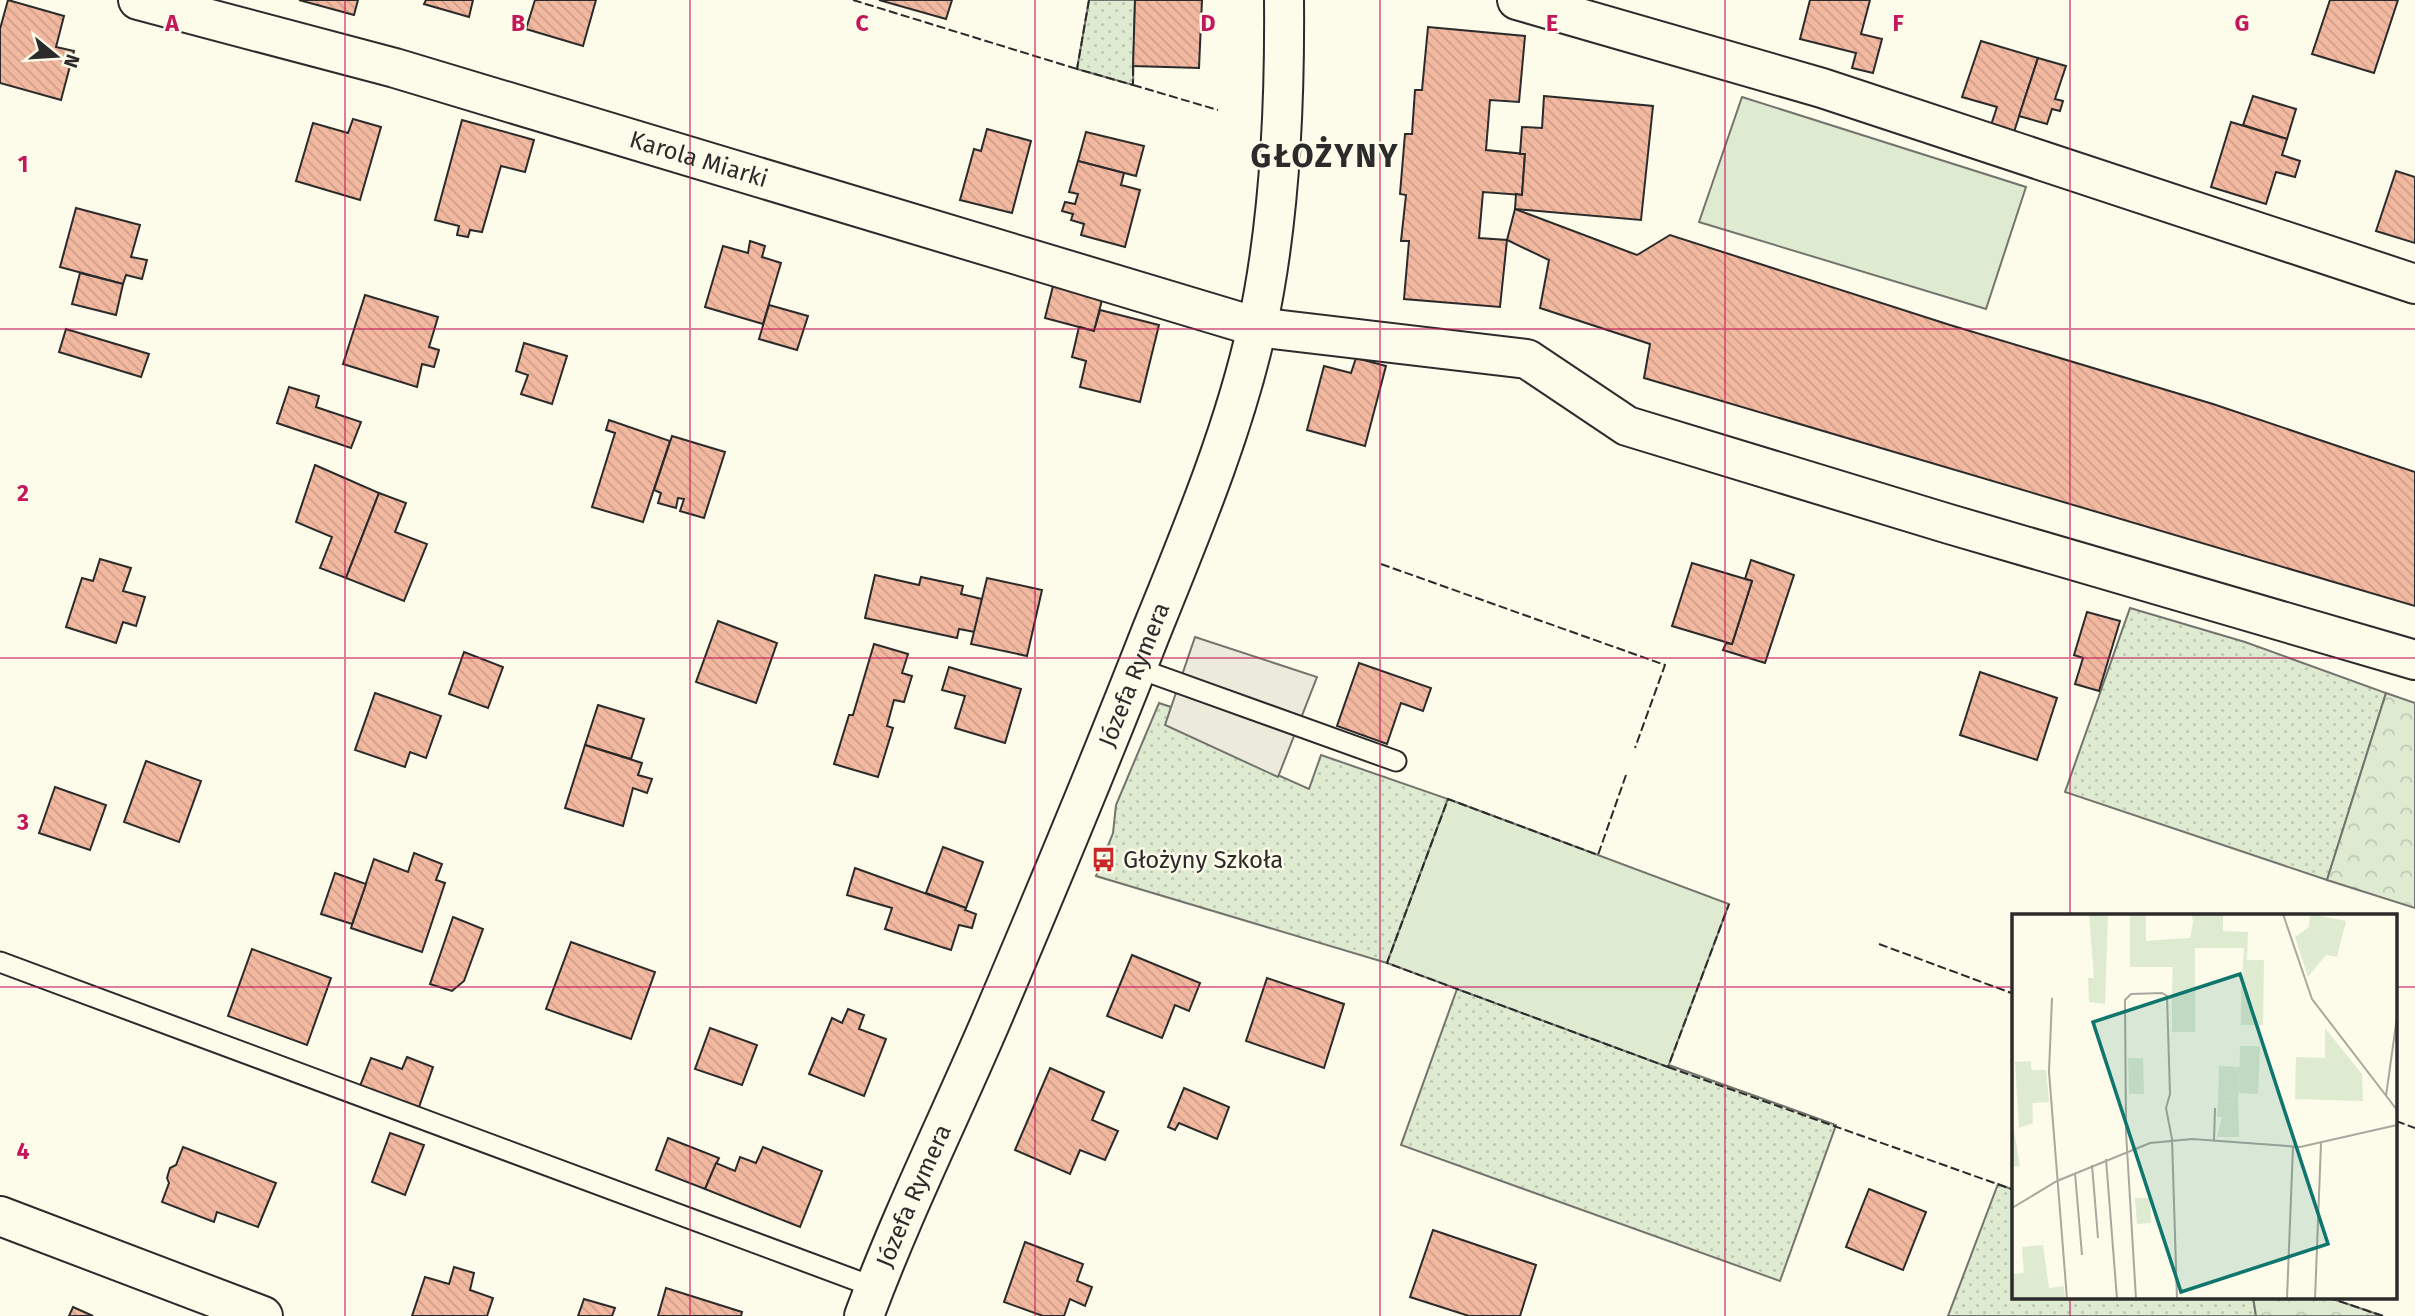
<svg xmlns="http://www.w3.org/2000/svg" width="2415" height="1316" font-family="'Fira Sans',sans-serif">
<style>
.grass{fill:url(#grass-dots);stroke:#74746e;stroke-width:2}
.forest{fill:url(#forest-crowns);stroke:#74746e;stroke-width:2}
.garden{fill:#deebd1;stroke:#74746e;stroke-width:2}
.parking{fill:#eceadb;stroke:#74746e;stroke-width:2}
.building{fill:url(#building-back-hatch);stroke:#2b2b2b;stroke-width:2}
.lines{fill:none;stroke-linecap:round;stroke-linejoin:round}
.lane-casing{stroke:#2b2b2b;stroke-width:23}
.street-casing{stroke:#2b2b2b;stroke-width:42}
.secondary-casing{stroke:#2b2b2b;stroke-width:42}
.lane{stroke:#fdfbea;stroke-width:19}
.street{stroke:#fdfbea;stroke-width:38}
.secondary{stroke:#fdfbea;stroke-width:38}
.fence{stroke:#2b2b2b;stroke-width:2;stroke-dasharray:9 3.5;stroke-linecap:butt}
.grid{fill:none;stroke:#c2185b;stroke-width:2;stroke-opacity:0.55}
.labels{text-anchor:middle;stroke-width:5;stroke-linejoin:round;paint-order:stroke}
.street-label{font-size:24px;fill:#2b2b2b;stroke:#fdfbea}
.poi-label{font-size:24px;fill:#2b2b2b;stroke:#fdfbea;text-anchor:start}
.district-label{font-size:32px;font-weight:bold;letter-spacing:2px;fill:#2b2b2b;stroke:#fdfbea}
.inset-road{fill:none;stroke:#a9a89e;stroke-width:2}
.view{fill:#0f766e;fill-opacity:0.15;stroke:#0f766e;stroke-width:3.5}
.inset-edge{fill:none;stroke:#2b2b2b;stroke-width:3.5}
.grid-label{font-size:23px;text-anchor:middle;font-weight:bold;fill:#c2185b;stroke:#fdfbea;stroke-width:5;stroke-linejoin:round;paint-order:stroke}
</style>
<defs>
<pattern id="grass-dots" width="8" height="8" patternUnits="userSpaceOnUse" patternTransform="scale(1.75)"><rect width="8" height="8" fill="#deebd1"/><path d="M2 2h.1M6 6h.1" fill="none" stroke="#bfcab4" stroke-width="1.8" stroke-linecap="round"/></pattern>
<pattern id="forest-crowns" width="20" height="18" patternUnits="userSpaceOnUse" patternTransform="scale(1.75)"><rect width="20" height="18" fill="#deebd1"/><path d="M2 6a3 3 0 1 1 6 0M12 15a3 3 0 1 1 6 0" fill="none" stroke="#bfcab4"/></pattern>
<pattern id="building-back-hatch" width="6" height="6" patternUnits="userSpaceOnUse" patternTransform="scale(1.75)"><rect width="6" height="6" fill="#f2b8a0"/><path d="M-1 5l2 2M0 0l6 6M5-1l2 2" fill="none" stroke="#d09e8a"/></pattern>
</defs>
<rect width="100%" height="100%" fill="#fdfbea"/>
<g class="grass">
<path d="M1089,0H1135L1133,85L1077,69Z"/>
<path d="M2130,608L2245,642L2386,693L2327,880L2065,792Z"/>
<path d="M1159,703L1171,707L1166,725L1309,789L1321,755L1448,799L1387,963L1096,876L1113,833L1116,805Z"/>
<path d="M1457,989L1836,1125L1780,1281L1401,1145Z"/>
<path d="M1998,1184L2014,1190V1297H2253L2256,1316H1948Z"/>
</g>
<g class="forest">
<path d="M2386,693L2415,703V908L2327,880Z"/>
<path d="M2253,1297H2327L2383,1316H2256Z"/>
</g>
<g class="garden">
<path d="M1742,97L2026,187L1986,309L1699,222Z"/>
<path d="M1448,799L1729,904L1668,1067L1387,963Z"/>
</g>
<path class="parking" d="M1195,637L1317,677L1278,777L1165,725Z"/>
<g class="building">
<path d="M8,0L64,16L56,47L74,51L61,100L0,83V29Z"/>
<path d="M299,0H358L354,15Z"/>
<path d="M426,0H473L469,17L424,4Z"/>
<path d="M535,0H596L583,46L526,29Z"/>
<path d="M879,0H952L946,19Z"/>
<path d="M1135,0H1202L1199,68L1133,66Z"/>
<path d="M1810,0H1870L1861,34L1882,39L1873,73L1852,68L1856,53L1800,39Z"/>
<path d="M2330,0H2398L2374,73L2312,54Z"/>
<path d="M1428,27L1525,36L1519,102L1490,100L1486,150L1525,154L1522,195L1483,192L1479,238L1507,240L1500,307L1404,299L1409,241H1401L1406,195L1400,194L1405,134H1412L1415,90H1422Z"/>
<path d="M1981,41L2038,58L2013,135L1990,128L1997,107L1962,97Z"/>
<path d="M2038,58L2066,66L2055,99L2063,101L2060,111L2052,109L2047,124L2019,116Z"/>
<path d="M1544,96L1653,106L1641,220L1515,209L1516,194L1522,195L1525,154H1520L1522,127L1542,128Z"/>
<path d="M2253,96L2296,109L2287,139L2243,125Z"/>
<path d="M353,119L381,127L360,200L296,181L313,123L348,133Z"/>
<path d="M462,120L534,140L525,172L501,166L482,232L470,230L468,237L457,235L459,226L435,220Z"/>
<path d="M2231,122L2287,139L2282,155L2300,161L2295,177L2276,172L2266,204L2211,187Z"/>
<path d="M987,129L1031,141L1012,213L960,200L974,149L981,151Z"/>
<path d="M1086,132L1144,146L1136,176L1078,161Z"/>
<path d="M1078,161L1124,173L1121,185L1140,190L1125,247L1081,235L1084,224L1071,220L1073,214L1062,211L1065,202L1075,204L1078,194L1069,192Z"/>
<path d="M2396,171L2415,177V243L2376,231Z"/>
<path d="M76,208L140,225L131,257L147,260L142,279L126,275L123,284L60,267Z"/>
<path d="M1515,209L1637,255L1670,235L1950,325L2213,404L2415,472V606L1644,378L1650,344L1540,308L1549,260L1507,240Z"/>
<path d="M750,241L765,246L762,257L781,263L763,324L705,307L723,246L748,253Z"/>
<path d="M80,273L123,284L116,315L72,304Z"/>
<path d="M1053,286L1103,296L1094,331L1045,318Z"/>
<path d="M365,295L438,317L429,347L439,350L434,367L422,364L417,387L343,364Z"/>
<path d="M769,305L808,316L797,350L759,339Z"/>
<path d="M1100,310L1159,325L1140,402L1080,387L1086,361L1072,357L1079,327L1094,331Z"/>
<path d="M66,329L149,354L141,377L59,352Z"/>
<path d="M524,343L567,356L552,404L521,394L528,375L516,371Z"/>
<path d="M1356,358L1386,366L1365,446L1307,430L1324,366L1351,373Z"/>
<path d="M289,387L319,396L316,407L361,422L351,448L277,423Z"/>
<path d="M609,420L670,441L643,522L592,507L615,433L606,430Z"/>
<path d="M672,436L725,452L704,518L680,511L684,499L678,498L676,508L658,503L661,493L654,490Z"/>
<path d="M315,465L379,493L346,578L320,568L332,537L296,522Z"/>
<path d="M379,493L406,503L395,532L427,544L404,601L346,578Z"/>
<path d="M100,559L131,568L123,591L145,597L136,626L123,622L116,643L66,627L82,578L93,581Z"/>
<path d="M1751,560L1794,575L1765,663L1723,650L1726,643L1732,644L1752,581L1745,579Z"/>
<path d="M1692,563L1752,581L1732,644L1672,626Z"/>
<path d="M875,575L919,585L921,577L963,586L961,594L982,599L975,632L959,629L957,638L865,618Z"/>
<path d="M987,578L1042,590L1027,656L971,644Z"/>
<path d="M2087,612L2120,621L2099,691L2075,684L2083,658L2074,655Z"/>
<path d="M718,621L777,643L756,703L696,682Z"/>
<path d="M874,644L908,654L902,673L912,676L904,702L894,700L887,726L893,728L878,777L834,764L849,715H853Z"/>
<path d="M464,652L503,667L488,708L449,694Z"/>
<path d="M1359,663L1431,688L1423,711L1401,703L1387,744L1337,726Z"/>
<path d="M949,667L1021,689L1005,743L955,728L965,696L942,690Z"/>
<path d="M1980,672L2057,698L2037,760L1960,735Z"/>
<path d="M375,693L441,716L426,758L410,752L405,767L355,750Z"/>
<path d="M598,705L644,719L631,759L585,745Z"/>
<path d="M585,745L642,763L638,775L652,779L647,793L633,788L623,826L565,808Z"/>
<path d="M146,761L201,781L179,842L124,822Z"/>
<path d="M55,787L106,805L90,850L39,833Z"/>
<path d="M943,847L983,862L966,908L926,893Z"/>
<path d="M414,853L442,864L436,880L445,883L422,952L351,928L374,859L408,872Z"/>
<path d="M855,868L966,908L965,910L976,914L972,928L959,925L951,950L885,929L892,908L847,895Z"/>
<path d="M335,873L366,884L352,924L321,914Z"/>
<path d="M453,917L483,929L464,981L452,991L430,984Z"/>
<path d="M571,942L655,972L631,1039L546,1009Z"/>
<path d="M252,949L331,978L307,1045L228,1016Z"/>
<path d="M1132,955L1200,983L1189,1011L1175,1005L1162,1038L1107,1016Z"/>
<path d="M1267,978L1344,1004L1324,1068L1246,1041Z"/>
<path d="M848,1009L864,1015L859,1029L886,1039L864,1096L809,1074L832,1018L842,1023Z"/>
<path d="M710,1028L757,1045L742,1085L695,1069Z"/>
<path d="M407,1057L433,1067L419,1107L360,1086L371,1058L402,1069Z"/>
<path d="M1050,1068L1104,1092L1092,1120L1118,1131L1105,1160L1080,1150L1070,1174L1015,1150Z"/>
<path d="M1184,1088L1229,1107L1217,1139L1179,1123L1175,1130L1168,1127Z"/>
<path d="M390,1133L424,1145L405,1195L372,1182Z"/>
<path d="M668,1138L719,1158L705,1189L656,1170Z"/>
<path d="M183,1147L276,1183L258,1227L217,1212L214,1222L162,1202L169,1183L167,1178L170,1168L176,1165Z"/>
<path d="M763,1147L822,1171L800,1227L705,1189L716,1163L735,1171L740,1157L756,1163Z"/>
<path d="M1869,1189L1926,1212L1903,1270L1846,1247Z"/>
<path d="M1433,1230L1536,1265L1520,1316H1469L1410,1297Z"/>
<path d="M1025,1242L1083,1264L1077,1281L1092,1287L1085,1306L1070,1299L1064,1316H1043L1004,1302Z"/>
<path d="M454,1267L474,1273L470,1290L493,1298L487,1316H412L425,1277L449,1284Z"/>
<path d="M666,1288L742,1312L741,1316H658Z"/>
<path d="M584,1299L615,1308L612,1316H578Z"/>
<path d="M73,1307L93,1316H69Z"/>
</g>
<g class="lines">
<defs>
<g id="lane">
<path d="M1137,668L1396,761"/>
<path d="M0,962L874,1287"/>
</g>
<g id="street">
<path id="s1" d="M138,0L395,68L1257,327L1527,359L1627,426L1949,524L2415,660"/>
<path d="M1517,0L1822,88L2415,284"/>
<path d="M0,1216L263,1316"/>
</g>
<g id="secondary">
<path id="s2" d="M864,1316C902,1213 951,1115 994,1014C1048,887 1101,760 1151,632C1191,533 1234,431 1257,327C1280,222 1285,107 1284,0"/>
</g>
</defs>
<use href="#lane" class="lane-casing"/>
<use href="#street" class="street-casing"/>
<use href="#secondary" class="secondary-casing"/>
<use href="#lane" class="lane"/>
<use href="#street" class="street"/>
<use href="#secondary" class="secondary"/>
<g class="fence">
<path d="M853,0L1077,69"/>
<path d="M1089,0L1077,69L1133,85V66"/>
<path d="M1133,85L1218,110"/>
<path d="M1381,564L1665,665L1635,748"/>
<path d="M1626,775L1598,855L1448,799L1387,963L1668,1067L1729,904"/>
<path d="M1879,944L2014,994"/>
<path d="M1668,1067L2014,1190"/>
<path d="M2396,1121L2415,1128"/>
<path d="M2327,1297L2383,1316"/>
</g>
</g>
<path class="grid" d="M345,0V1316M690,0V1316M1035,0V1316M1380,0V1316M1725,0V1316M2070,0V915M0,329H2415M0,658H2415M0,987H2014M2396,987H2415M2070,1297V1316"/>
<defs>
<symbol id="bus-bare" viewBox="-9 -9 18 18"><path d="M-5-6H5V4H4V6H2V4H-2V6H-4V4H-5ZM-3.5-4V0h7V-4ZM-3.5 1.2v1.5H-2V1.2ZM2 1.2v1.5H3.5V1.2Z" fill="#c62828" stroke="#fdfbea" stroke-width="2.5" paint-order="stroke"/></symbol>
</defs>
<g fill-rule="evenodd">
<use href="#bus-bare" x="1086" y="842" width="35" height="35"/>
</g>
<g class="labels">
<g class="street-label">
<text dy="8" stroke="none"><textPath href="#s1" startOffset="583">Karola Miarki</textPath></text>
<text dy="8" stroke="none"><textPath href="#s2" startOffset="696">Józefa Rymera</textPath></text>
<text dy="8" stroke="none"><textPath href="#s2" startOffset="130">Józefa Rymera</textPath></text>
</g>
<g class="poi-label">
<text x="1123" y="868">Głożyny Szkoła</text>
</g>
<g class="district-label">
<text x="1325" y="167">GŁOŻYNY</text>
</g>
</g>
<g transform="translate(2012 914)">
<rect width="385" height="385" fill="#fdfbea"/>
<path d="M77,0H96L93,90L77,88L76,64H82ZM118,0H134V27L161,25V53H118ZM180,0H211V9H181ZM246,46H252L251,111H229V80L240,75ZM160,86H183V118H160ZM313,114L350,160L351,187L283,185L284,143L313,144ZM228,132H248L246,180L227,179ZM19,156H34L37,188L20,189ZM206,187L226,188L227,223H205L210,203H205ZM0,205L8,252L0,253ZM123,284H138L139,309L125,310ZM31,331L37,374L52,372L53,385H0V360L12,359L10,333Z" fill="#deebd1"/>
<path d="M298,0L334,7L325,43L314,41L296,63L283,23L297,13ZM181,9H211V17L236,18L235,46H246L240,75L229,80L232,34H183V86H160L161,25L178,24ZM19,147L21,209L7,214L3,148Z" fill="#deebd1"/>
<path d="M116,144H131L132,180H117ZM207,152L228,153L226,188L206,187Z" fill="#deebd1"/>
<path class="inset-road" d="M271,0L300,85L385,196M40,84L37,158L55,385M374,182L385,103M202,226L203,194M94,245L105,385M80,251L86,324M63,259L70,341M0,294L45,267L138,229L180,225L288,233L385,211M275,384L281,233M124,385L114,218L113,86L119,80L150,79L155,82L158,180L154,194L160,225L165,385M303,385L309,229"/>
<path class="view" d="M228,60L316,330L169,378L81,108Z"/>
<rect width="385" height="385" class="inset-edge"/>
</g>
<g class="grid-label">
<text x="172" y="31">A</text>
<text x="518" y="31">B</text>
<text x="862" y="31">C</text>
<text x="1208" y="31">D</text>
<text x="1552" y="31">E</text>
<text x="1898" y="31">F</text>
<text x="2242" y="31">G</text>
<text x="23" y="172">1</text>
<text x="23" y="501">2</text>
<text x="23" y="830">3</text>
<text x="23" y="1159">4</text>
</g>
<g transform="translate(56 56) rotate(108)" stroke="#fdfbea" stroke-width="5" paint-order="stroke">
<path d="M0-5L12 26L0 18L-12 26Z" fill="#2b2b2b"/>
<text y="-10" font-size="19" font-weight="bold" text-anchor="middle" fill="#2b2b2b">N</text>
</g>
</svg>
